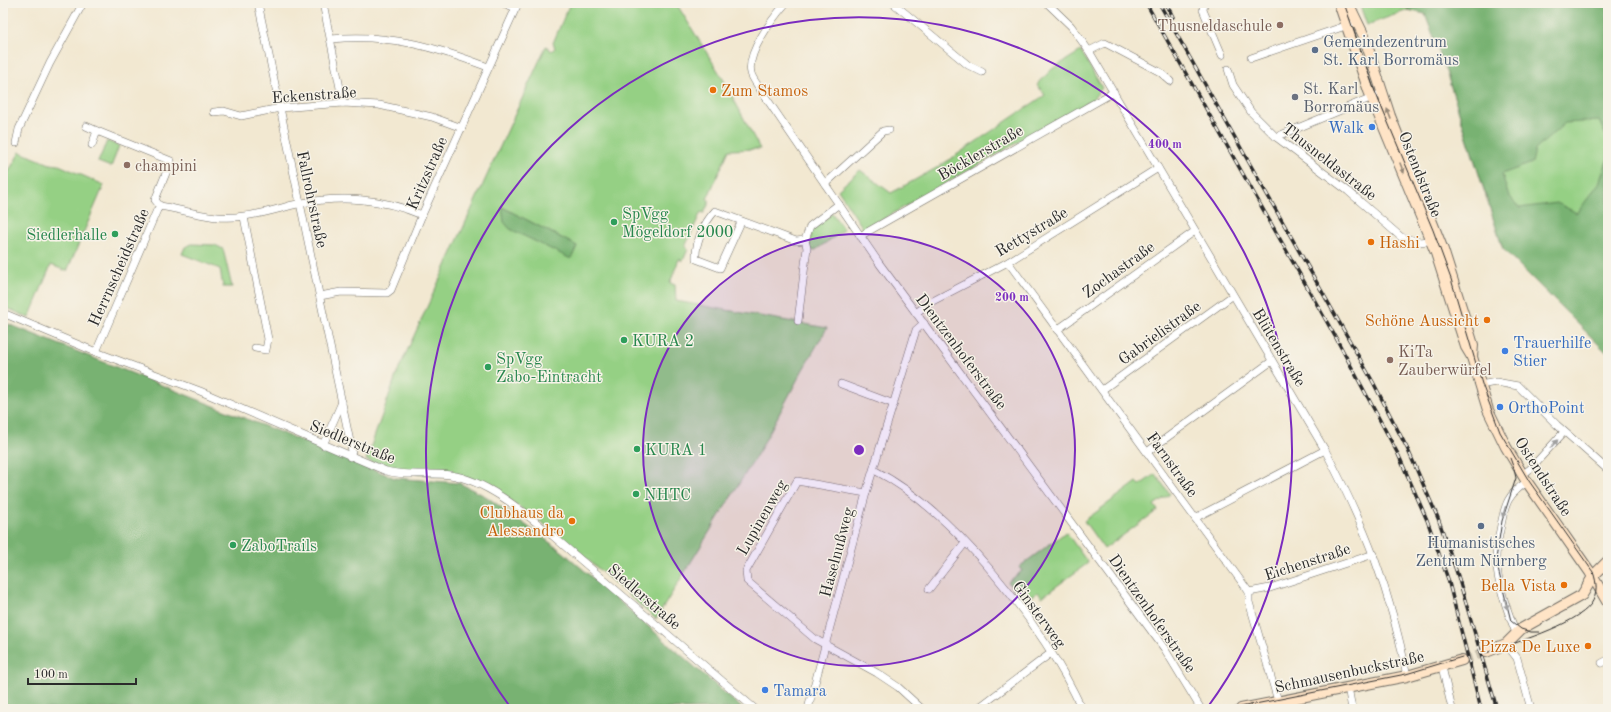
<svg xmlns="http://www.w3.org/2000/svg" width="1611" height="712" font-family="'Old Standard TT',serif">
<style>
.green{fill:#95d084;stroke:#607e58;fill-rule:evenodd}
.forest{fill:#78b272;stroke:#526e4e}
.lines{fill:none;stroke-linecap:round;stroke-linejoin:round}
.secondary-tunnel{stroke:#cac2b0;stroke-width:10;stroke-dasharray:10 5;stroke-linecap:butt}
.street-casing{stroke:#716d65;stroke-width:8}
.secondary-casing{stroke:#716d65;stroke-width:12}
.street{stroke:#fff;stroke-width:7}
.secondary{stroke:#ffe4c6;stroke-width:10}
.tram{stroke:#2b2b2b;stroke-width:1}
.rail-casing{stroke:#2b2b2b;stroke-width:3.5}
.rail{stroke:#f7f3e8;stroke-width:2;stroke-dasharray:6;stroke-linecap:butt}
.oneway{fill:#958878}
.oneway2{fill:#a0a0a0}
.ring{fill:none;stroke:#7b2cbf;stroke-width:2}
.education-dot{fill:#8d6e63;stroke:#f7f3e8;stroke-width:1.5}
.service-dot{fill:#5c6f8a;stroke:#f7f3e8;stroke-width:1.5}
.food-dot{fill:#e8710a;stroke:#f7f3e8;stroke-width:1.5}
.worship-dot{fill:#6b7280;stroke:#f7f3e8;stroke-width:1.5}
.shop-dot{fill:#3f7fe0;stroke:#f7f3e8;stroke-width:1.5}
.leisure-dot{fill:#2e9e5b;stroke:#f7f3e8;stroke-width:1.5}
.labels{text-anchor:middle;stroke-width:3;stroke-linejoin:round;paint-order:stroke}
.education-label{font-size:16px;fill:#785e54;stroke:#f7f3e8;text-anchor:start}
.service-label{font-size:16px;fill:#4e5e75;stroke:#f7f3e8;text-anchor:start}
.worship-label{font-size:16px;fill:#5b616d;stroke:#f7f3e8;text-anchor:start}
.food-label{font-size:16px;fill:#c56008;stroke:#f7f3e8;text-anchor:end}
.street-label{font-size:16px;fill:#2b2b2b;stroke:#f7f3e8}
.shop-label{font-size:16px;fill:#366cbe;stroke:#f7f3e8;text-anchor:start}
.leisure-label{font-size:16px;fill:#27864d;stroke:#f7f3e8;text-anchor:start}
.centre{fill:#7b2cbf;stroke:#f7f3e8;stroke-width:2}
.ring-label{font-size:12px;text-anchor:middle;font-weight:bold;fill:#7b2cbf;stroke:#f7f3e8;stroke-width:3;stroke-linejoin:round;paint-order:stroke}
</style>
<rect width="100%" height="100%" fill="#f7f3e8"/>
<filter id="ink" filterUnits="userSpaceOnUse"><feTurbulence type="fractalNoise" baseFrequency=".025" numOctaves="2"/><feDisplacementMap in="SourceGraphic" scale="8" xChannelSelector="R" yChannelSelector="G"/><feConvolveMatrix kernelMatrix="1 2 1 2 8 2 1 2 1" color-interpolation-filters="sRGB"/></filter>
<filter id="wash" filterUnits="userSpaceOnUse"><feTurbulence type="fractalNoise" baseFrequency=".012" numOctaves="4" result="noise"/><feDisplacementMap in="SourceGraphic" scale="16" xChannelSelector="R" yChannelSelector="G"/><feGaussianBlur stdDeviation="0.9" result="paint"/><feColorMatrix in="noise" values="0 0 0 0 0 0 0 0 0 0 0 0 0 0 0 0 0 1.4 0 .05"/><feComposite in="paint" operator="in"/></filter>
<g filter="url(#wash)">
<rect width="100%" height="100%" fill="#f2e8d1"/>
<g class="green">
<path d="M570,3H676L723,79L760,149L729,150L707,199L710,201L704,213L701,212L685,247L688,249L683,261L679,259L670,283L675,285L676,301L827,328L802,371L761,448L656,619L572,546L535,517L477,480L393,470L366,460L397,373L546,46L552,51L555,48L553,43ZM502,207L577,246L571,259Z"/>
<path d="M1359,3H1608V354L1503,249L1444,65L1425,13L1408,10L1367,25Z"/>
<path d="M1081,51L1102,88L1092,100L864,230L838,190L860,170L891,193L940,166L1045,95L1037,85L1052,69Z"/>
<path d="M107,141L119,146L111,167L98,162Z"/>
<path d="M20,152L50,164L59,165L104,185L67,271L51,265L29,318L3,306V181Z"/>
<path d="M832,213L844,230L814,251L809,250L812,230Z"/>
<path d="M192,244L215,245L223,249L232,287H223L220,269L182,254L185,247Z"/>
<path d="M1155,474L1170,494L1154,505L1158,510L1104,549L1084,521L1137,482L1140,485Z"/>
<path d="M1066,532L1088,563L1042,597L1038,592L1023,602L1008,582L1022,571L1019,567Z"/>
</g>
<g class="forest">
<path d="M1405,3H1608V150L1606,136L1599,121L1565,123L1535,150L1532,163L1502,174L1508,194L1519,208L1557,203L1577,213L1599,183L1608,158V354L1503,249L1444,65L1425,14L1408,10Z"/>
<path d="M502,207L577,246L571,259L510,229L504,222Z"/>
<path d="M3,322L395,478L459,483L487,497L563,552L743,709H3Z"/>
</g>
</g>
<g filter="url(#ink)">
<g class="lines">
<path class="secondary-tunnel" d="M1462,660L1486,652"/>
<defs>
<g id="street">
<path d="M138,3H155"/>
<path d="M258,3L352,451L350,457"/>
<path d="M323,3L343,103"/>
<path d="M503,3L516,8"/>
<path d="M786,3C773,18 746,53 751,73C752,78 757,84 760,89L879,263L1164,648L1201,709"/>
<path d="M893,3L968,65L982,72"/>
<path d="M1047,3L1071,26L1089,51L1325,450C1365,526 1391,592 1407,676"/>
<path d="M1204,3L1203,10L1222,55"/>
<path d="M331,39C388,33 435,47 488,67"/>
<path d="M1089,51L1105,43L1160,72L1170,81"/>
<path d="M1251,58L1357,22"/>
<path d="M1228,69L1233,85L1251,112L1276,137L1348,191L1401,237L1420,242L1434,240"/>
<path d="M214,112L224,111L241,116L280,108L343,103L379,105L432,117L462,128"/>
<path d="M86,126L97,131"/>
<path d="M1276,137L1382,93"/>
<path d="M16,143L19,129L50,63L83,3"/>
<path d="M92,145L97,131L171,161L155,200L160,206"/>
<path d="M825,184L883,131L889,130"/>
<path d="M244,217L268,339L266,350L255,348"/>
<path d="M741,222L720,268L696,259C695,242 704,223 715,211L796,241L805,240L810,226L839,204"/>
<path d="M860,236L1114,92"/>
<path d="M1008,262L1249,592V602L1278,701"/>
<path d="M320,296L341,292L387,293L391,290L422,215L518,3"/>
<path d="M3,313L96,352L200,391L386,471C408,477 428,472 450,475C487,480 526,514 554,537L755,709"/>
<path d="M916,313L929,303L1008,262L1158,168"/>
<path d="M798,321L807,248L805,240"/>
<path d="M1057,330L1195,231"/>
<path d="M96,352L157,210L160,206C189,211 215,221 244,216C262,214 280,208 297,204C342,195 381,198 422,215"/>
<path d="M841,384L894,404"/>
<path d="M1480,385L1496,382L1518,386L1557,425L1608,470"/>
<path d="M1102,390L1232,296"/>
<path d="M323,445L342,402"/>
<path d="M1147,452L1272,361"/>
<path d="M874,470C954,511 1045,627 1082,709"/>
<path d="M1522,475L1530,469L1564,432"/>
<path d="M866,493L797,481L746,571L747,581L815,639L877,673L898,687L922,709"/>
<path d="M1195,518L1325,450"/>
<path d="M929,589L965,543"/>
<path d="M1249,592L1270,588L1374,554"/>
<path d="M1516,633C1507,610 1497,583 1496,558C1496,547 1499,536 1501,525C1505,504 1508,494 1527,482"/>
<path d="M1506,644L1517,658L1531,709"/>
<path d="M1602,663L1608,660"/>
<path d="M1442,667L1452,709"/>
<path d="M1348,687L1352,709"/>
<path d="M808,709L866,493L916,330L924,323"/>
<path d="M977,709L1051,653"/>
</g>
<g id="secondary">
<path d="M1339,3L1369,91L1436,253L1466,347L1472,357L1488,410L1506,447L1527,482L1590,572L1608,603"/>
<path d="M1348,3L1364,36L1390,116L1443,250L1470,335L1473,345L1472,357"/>
<path d="M1486,652L1506,644L1521,629L1582,595L1594,575L1608,561"/>
<path d="M1241,709L1407,676L1462,660"/>
</g>
</defs>
<use href="#street" class="street-casing"/>
<use href="#secondary" class="secondary-casing"/>
<use href="#street" class="street"/>
<use href="#secondary" class="secondary"/>
<g class="tram">
<path d="M1344,3L1374,89L1433,230L1451,279L1482,384L1500,432L1529,481L1593,572C1597,583 1598,594 1591,604C1576,625 1511,644 1486,653"/>
<path d="M1510,458L1514,469L1516,478L1502,521L1496,559L1498,569L1511,621L1521,629L1531,632H1539"/>
<path d="M1230,709L1406,674L1462,657"/>
</g>
<defs>
<g id="rail">
<path d="M1146,3L1336,338L1398,454L1427,520L1448,579L1481,709"/>
<path d="M1159,3L1373,382L1408,450L1438,518L1458,576L1497,709"/>
<path d="M1166,3L1173,17"/>
</g>
</defs>
<use href="#rail" class="rail-casing"/>
<use href="#rail" class="rail"/>
</g>
<defs><path id="oneway-solid" d="M-6-.8H1V-3.2L6.5 0L1 3.2V.8H-6Z"/></defs>
<g class="oneway">
<use href="#oneway-solid" transform="translate(1389 114) rotate(-111)"/>
<use href="#oneway-solid" transform="translate(1402 168) rotate(68)"/>
</g>
<g class="oneway2">
<use href="#oneway-solid" transform="translate(1554 444) rotate(-47)"/>
<use href="#oneway-solid" transform="translate(1504 512) rotate(105)"/>
<use href="#oneway-solid" transform="translate(1506 604) rotate(76)"/>
</g>
</g>
<circle cx="859" cy="450" r="216" fill="#7b2cbf" fill-opacity=".12"/>
<g class="ring">
<circle cx="859" cy="450" r="216"/>
<path d="M511 708A433 433 0 1 1 1207 708"/>
</g>
<g class="education-dot">
<circle cx="1280" cy="25" r="4"/>
<circle cx="127" cy="165" r="4"/>
<circle cx="1390" cy="360" r="4"/>
</g>
<g class="service-dot">
<circle cx="1315" cy="50" r="4"/>
<circle cx="1481" cy="526" r="4"/>
</g>
<g class="food-dot">
<circle cx="713" cy="90" r="4"/>
<circle cx="1371" cy="242" r="4"/>
<circle cx="1487" cy="320" r="4"/>
<circle cx="572" cy="521" r="4"/>
<circle cx="1564" cy="585" r="4"/>
<circle cx="1588" cy="646" r="4"/>
</g>
<circle class="worship-dot" cx="1295" cy="97" r="4"/>
<g class="shop-dot">
<circle cx="1372" cy="127" r="4"/>
<circle cx="1505" cy="351" r="4"/>
<circle cx="1500" cy="407" r="4"/>
<circle cx="765" cy="690" r="4"/>
</g>
<g class="leisure-dot">
<circle cx="614" cy="222" r="4"/>
<circle cx="115" cy="234" r="4"/>
<circle cx="624" cy="340" r="4"/>
<circle cx="488" cy="367" r="4"/>
<circle cx="637" cy="449" r="4"/>
<circle cx="636" cy="494" r="4"/>
<circle cx="233" cy="545" r="4"/>
</g>
<g class="labels">
<g class="education-label">
<text x="1272" y="31" text-anchor="end">Thusneldaschule</text>
<text x="135" y="171">champini</text>
<text x="1398" y="357">KiTa<tspan x="1398" dy="18">Zauberwürfel</tspan></text>
</g>
<g class="service-label">
<text x="1323" y="47">Gemeindezentrum<tspan x="1323" dy="18">St. Karl Borromäus</tspan></text>
<text x="1481" y="548" text-anchor="middle">Humanistisches<tspan x="1481" dy="18">Zentrum Nürnberg</tspan></text>
</g>
<g class="worship-label">
<text x="1303" y="94">St. Karl<tspan x="1303" dy="18">Borromäus</tspan></text>
</g>
<g class="food-label">
<text x="721" y="96" text-anchor="start">Zum Stamos</text>
<text x="1379" y="248" text-anchor="start">Hashi</text>
<text x="1479" y="326">Schöne Aussicht</text>
<text x="564" y="518">Clubhaus da<tspan x="564" dy="18">Alessandro</tspan></text>
<text x="1556" y="591">Bella Vista</text>
<text x="1580" y="652">Pizza De Luxe</text>
</g>
<g class="street-label">
<text transform="translate(314 94) rotate(-4)" y="6">Eckenstraße</text>
<text transform="translate(980 152) rotate(-30)" y="6">Böcklerstraße</text>
<text transform="translate(1330 161) rotate(38)" y="6">Thusneldastraße</text>
<text transform="translate(426 173) rotate(-66)" y="6">Kritzstraße</text>
<text transform="translate(1421 174) rotate(68)" y="6">Ostendstraße</text>
<text transform="translate(313 199) rotate(78)" y="6">Fallrohrstraße</text>
<text transform="translate(1031 231) rotate(-31)" y="6">Rettystraße</text>
<text transform="translate(118 267) rotate(-66)" y="6">Herrnscheidstraße</text>
<text transform="translate(1118 269) rotate(-36)" y="6">Zochastraße</text>
<text transform="translate(1159 332) rotate(-36)" y="6">Gabrielistraße</text>
<text transform="translate(1280 347) rotate(59)" y="6">Blütenstraße</text>
<text transform="translate(962 351) rotate(53)" y="6">Dientzenhoferstraße</text>
<text transform="translate(353 441) rotate(22)" y="6">Siedlerstraße</text>
<text transform="translate(1173 464) rotate(54)" y="6">Farnstraße</text>
<text transform="translate(1544 476) rotate(57)" y="6">Ostendstraße</text>
<text transform="translate(761 517) rotate(-60)" y="6">Lupinenweg</text>
<text transform="translate(836 552) rotate(-75)" y="6">Haselnußweg</text>
<text transform="translate(1307 561) rotate(-18)" y="6">Eichenstraße</text>
<text transform="translate(645 596) rotate(41)" y="6">Siedlerstraße</text>
<text transform="translate(1153 613) rotate(55)" y="6">Dientzenhoferstraße</text>
<text transform="translate(1040 614) rotate(54)" y="6">Ginsterweg</text>
<text transform="translate(1349 671) rotate(-12)" y="6">Schmausenbuckstraße</text>
</g>
<g class="shop-label">
<text x="1364" y="133" text-anchor="end">Walk</text>
<text x="1513" y="348">Trauerhilfe<tspan x="1513" dy="18">Stier</tspan></text>
<text x="1508" y="413">OrthoPoint</text>
<text x="773" y="696">Tamara</text>
</g>
<g class="leisure-label">
<text x="622" y="219">SpVgg<tspan x="622" dy="18">Mögeldorf 2000</tspan></text>
<text x="107" y="240" text-anchor="end">Siedlerhalle</text>
<text x="632" y="346">KURA 2</text>
<text x="496" y="364">SpVgg<tspan x="496" dy="18">Zabo-Eintracht</tspan></text>
<text x="645" y="455">KURA 1</text>
<text x="644" y="500">NHTC</text>
<text x="241" y="551">ZaboTrails</text>
</g>
</g>
<circle cx="859" cy="450" r="6" class="centre"/>
<g class="ring-label">
<text x="1165" y="148">400 m</text>
<text x="1012" y="301">200 m</text>
</g>
<rect width="1611" height="712" fill="none" stroke="#f7f3e8" stroke-width="16"/>
<path d="M28 678v6h108v-6" fill="none" stroke="#2b2b2b" stroke-width="2"/>
<text x="34" y="678" font-size="12" fill="#2b2b2b" stroke="#f7f3e8" stroke-width="3" paint-order="stroke">100 m</text>
</svg>
